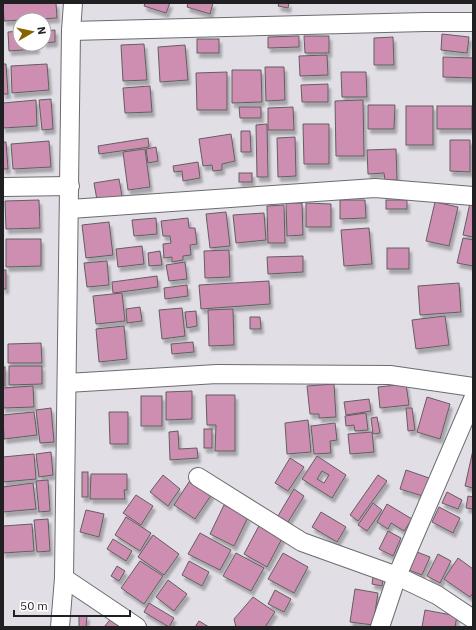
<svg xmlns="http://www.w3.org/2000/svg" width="476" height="630" font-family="'IBM Plex Sans',sans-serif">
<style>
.building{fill:#cd8eb2;stroke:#635e61;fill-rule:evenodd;filter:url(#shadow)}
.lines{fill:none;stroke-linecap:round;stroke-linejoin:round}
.minor-casing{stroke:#6d6b70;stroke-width:20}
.minor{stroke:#fff;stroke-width:18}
</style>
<defs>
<filter id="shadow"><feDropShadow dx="2.5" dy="4.5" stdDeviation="1" flood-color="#0004"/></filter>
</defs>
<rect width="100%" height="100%" fill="#e1dfe5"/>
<g class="building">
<path d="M3,3H56L57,18L4,21Z"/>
<path d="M145,3H170L166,13L144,6Z"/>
<path d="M188,3H213L210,14L187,7Z"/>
<path d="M279,3H289L288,8L278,6Z"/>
<path d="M55,30V42L44,43V31Z"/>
<path d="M20,31V44H36L37,49L9,51L8,32Z"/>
<path d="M442,34L469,37L467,53L441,50Z"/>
<path d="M299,36V47L268,48V37Z"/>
<path d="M304,36H329V53H305Z"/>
<path d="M393,37L394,65H374V38Z"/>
<rect x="197" y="39" width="22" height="14"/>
<path d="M144,44L147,80L123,81L121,45Z"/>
<path d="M185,45L188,80L160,82L158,47Z"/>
<path d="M327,55L328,75L300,76L299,56Z"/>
<path d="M443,57L473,58V78L443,77Z"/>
<path d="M3,64H6L8,94H3Z"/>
<path d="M47,64L49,90L12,93L11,66Z"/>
<path d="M265,67H284L285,100L266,101Z"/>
<path d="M232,70H261L262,102L232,103Z"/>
<path d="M227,72V110H197L196,73Z"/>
<path d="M341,72H366L367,97H342Z"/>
<path d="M328,84V102H302L301,85Z"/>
<path d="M150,86L152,112L125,113L123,88Z"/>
<path d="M51,99L53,129L42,130L39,100Z"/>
<path d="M36,100L37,126L3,128V103Z"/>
<path d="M363,100L364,156H336L335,101Z"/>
<path d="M368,105H395L394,129H368Z"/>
<rect x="406" y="106" width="27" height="39"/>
<rect x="437" y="106" width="35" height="23"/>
<path d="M239,107H261V118H240Z"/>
<path d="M293,107L294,130H268V108Z"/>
<path d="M267,124L268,177H257L256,125Z"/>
<path d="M303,124H329V164H304Z"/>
<path d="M241,131H250L251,152H241Z"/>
<path d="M231,134L235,161L222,164V170L213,171L212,165L203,166L199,139Z"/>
<path d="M295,137L296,176L278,177L277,138Z"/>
<path d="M148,138L149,147L99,154L98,146Z"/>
<path d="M450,140H470V172L450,171Z"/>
<path d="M49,141L51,167L13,169L11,144Z"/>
<path d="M3,142H6L8,169H3Z"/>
<path d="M156,147L158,161L148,163L146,149Z"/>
<path d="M145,149L150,187L128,190L123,152Z"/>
<path d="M396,149L397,180H385L384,173L368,174L367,150Z"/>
<path d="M198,162L200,178L183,181L182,171L174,172L173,166Z"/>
<rect x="239" y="173" width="13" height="9"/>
<path d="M119,179L122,196L97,200L94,183Z"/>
<path d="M39,200L40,228L6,229L5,201Z"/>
<path d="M340,200H365L366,218L340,219Z"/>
<rect x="386" y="200" width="21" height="9"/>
<path d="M435,202L458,207L449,246L426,241Z"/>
<path d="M286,203H302L303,235L287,236Z"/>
<path d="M306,203L331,204V227H306Z"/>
<path d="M470,203L473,204V237L463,235Z"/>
<path d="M284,205L285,243H268L267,206Z"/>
<path d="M226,212L230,246L210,248L206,214Z"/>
<path d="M264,213L266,240L236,243L233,215Z"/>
<path d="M156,218L157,234L134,236L132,220Z"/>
<path d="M188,218L189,228H195L197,244L190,245L191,255L183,256V260L172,262V257L164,258L163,244L171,243L170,236H163L161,221Z"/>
<path d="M109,222L113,255L86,258L82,225Z"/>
<path d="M369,228L372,264L344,266L341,230Z"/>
<path d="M463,238L473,240V266L457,263Z"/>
<path d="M6,239H41V266L6,267Z"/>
<path d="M142,246L144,264L118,267L116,249Z"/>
<rect x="387" y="248" width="22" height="21"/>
<path d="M229,250L230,277L205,278L204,251Z"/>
<path d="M160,251L162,265L149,266L148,253Z"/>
<path d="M303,256V272L268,274L267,257Z"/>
<path d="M107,261L109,285L87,287L84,263Z"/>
<path d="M185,262L187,279L169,281L166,265Z"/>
<rect x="3" y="270" width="3" height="19"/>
<path d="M157,276L158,287L113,293L112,282Z"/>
<path d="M269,281L270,304L201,309L199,285Z"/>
<path d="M459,283L461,312L420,315L418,286Z"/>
<path d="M187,285L188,296L165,299L164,288Z"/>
<path d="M122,293L125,321L96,324L93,296Z"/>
<path d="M140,307L142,321L127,323L126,309Z"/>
<path d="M182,308L185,336L162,339L159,310Z"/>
<path d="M233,309L234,345L209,346L208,310Z"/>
<path d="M196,311L197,326L187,328L185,312Z"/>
<path d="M445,316L449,345L416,349L412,320Z"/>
<path d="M250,317H260L261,329H250Z"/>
<path d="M124,326L127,359L99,362L96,329Z"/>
<path d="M193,342L194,352L172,354L171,344Z"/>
<path d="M41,343L42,363H8V344Z"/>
<path d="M9,366H42V384L9,385Z"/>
<rect x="3" y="367" width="2" height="19"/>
<path d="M334,384L336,417L319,418V414H310L307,386Z"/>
<path d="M406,384L409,405L380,408L378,387Z"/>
<path d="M33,386L34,407L3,408V388Z"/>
<path d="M192,391V419L166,420V392Z"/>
<path d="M206,395H235V451H215L216,425H207Z"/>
<rect x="141" y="396" width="21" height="30"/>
<path d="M427,397L450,404L440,439L417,432Z"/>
<path d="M369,399L371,411L346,415L344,402Z"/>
<path d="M51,408L54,442L40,443L36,410Z"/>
<path d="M406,408H412L415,430L408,431Z"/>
<path d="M34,412L37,435L4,439L3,415Z"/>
<path d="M109,412H128V444H110Z"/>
<path d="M366,413L368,430L355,431L354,425L346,426L345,416Z"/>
<path d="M377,417L380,433L373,434L371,418Z"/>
<path d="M308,420L311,452L287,454L285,423Z"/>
<path d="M335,423L337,440L330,441L331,453L314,454L311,426Z"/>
<rect x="204" y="429" width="8" height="19"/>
<path d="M178,431L179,449L197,448L198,458L170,460L169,432Z"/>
<path d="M372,432L374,452L350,454L348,434Z"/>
<path d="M473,450V488L465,486Z"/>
<path d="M51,452L53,475L39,477L36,454Z"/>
<path d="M34,454L36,479L3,482V457Z"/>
<path d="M317,456L346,475L332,498L302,479ZM322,471L329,475L324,483L317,479Z"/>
<path d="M290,458L304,467L288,491L275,483Z"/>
<path d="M406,470L432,479L426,497L400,489Z"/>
<rect x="82" y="472" width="6" height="25"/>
<path d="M91,474H127V490H124L125,499H90Z"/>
<path d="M163,475L180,489L168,506L150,492Z"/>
<path d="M378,475L387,481L358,521L350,515Z"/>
<path d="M191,479L212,494L195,519L174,505Z"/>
<path d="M48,480L50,511L39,512L36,481Z"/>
<path d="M33,483L36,509L3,512V487Z"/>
<path d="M294,489L304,496L288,522L278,516Z"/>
<path d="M447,492L462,500L458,509L442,503Z"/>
<path d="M136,495L153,506L141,525L123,513Z"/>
<path d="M468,496L473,497V509L466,508Z"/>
<path d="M373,503L382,510L367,531L358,525Z"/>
<path d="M387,504L412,519L404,531L391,523L388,529L377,522Z"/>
<path d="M224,505L248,517L234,546L210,534Z"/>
<path d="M439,507L460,518L453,533L432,522Z"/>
<path d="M86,510L104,514L99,537L80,532Z"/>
<path d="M321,512L346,527L337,542L312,527Z"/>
<path d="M126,517L151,533L140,551L115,535Z"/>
<path d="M48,519L50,551L37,552L34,520Z"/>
<path d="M261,522L284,535L267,567L244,554Z"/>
<path d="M32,524L34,551L3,553V526Z"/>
<path d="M388,531L401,538L393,556L379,549Z"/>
<path d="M200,533L231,550L220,570L188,554Z"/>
<path d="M153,535L179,554L164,575L138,557Z"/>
<path d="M113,539L132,551L126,561L107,549Z"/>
<path d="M417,552L430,557L422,575L409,570Z"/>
<path d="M236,553L264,568L251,591L223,576Z"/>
<path d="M283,553L308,567L294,593L268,579Z"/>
<path d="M438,554L451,561L440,583L427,576Z"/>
<path d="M458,558L473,569V593L470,597L444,579Z"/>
<path d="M140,561L163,576L144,604L121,588Z"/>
<path d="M189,561L209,572L202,586L182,575Z"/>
<path d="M117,566L125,571L119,581L111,576Z"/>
<path d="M373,577L383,579L382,586L372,584Z"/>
<path d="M168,580L187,594L174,611L156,597Z"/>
<path d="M355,589L378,593L373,625L350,622Z"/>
<path d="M275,590L291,599L284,612L268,604Z"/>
<path d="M253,597L275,612L265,627H236L234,619Z"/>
<path d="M149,603L174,618L169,627L144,612Z"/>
<path d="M425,610L457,616L455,627H422Z"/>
<path d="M114,615L128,627H104Z"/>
<path d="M79,616H87L86,627H79Z"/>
<path d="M199,621L209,627H195Z"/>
</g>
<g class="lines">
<defs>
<g id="minor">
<path d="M71,31L425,22H473"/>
<path d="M3,187L70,186"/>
<path d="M70,209L375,188L473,196"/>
<path d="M67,383L217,374L390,375L473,387"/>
<path d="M198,477L302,542L397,576L437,595L473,619"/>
<path d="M64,578L137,627"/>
<path d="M60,627L64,578L71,31L73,3"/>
<path d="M380,627L397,576L473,399"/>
</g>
</defs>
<use href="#minor" class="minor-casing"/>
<use href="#minor" class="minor"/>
</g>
<rect width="476" height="630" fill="none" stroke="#201f21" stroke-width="8"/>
<g transform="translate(32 32) rotate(81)"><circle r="19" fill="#ffffff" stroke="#a6a5a6"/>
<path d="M0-3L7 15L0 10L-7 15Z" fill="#866400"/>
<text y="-6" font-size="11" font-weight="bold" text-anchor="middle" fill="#201f21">N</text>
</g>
<path d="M14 610v6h116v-6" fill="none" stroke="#201f21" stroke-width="2"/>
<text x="20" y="610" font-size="12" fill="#201f21" stroke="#ffffff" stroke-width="3" paint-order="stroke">50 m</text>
</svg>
